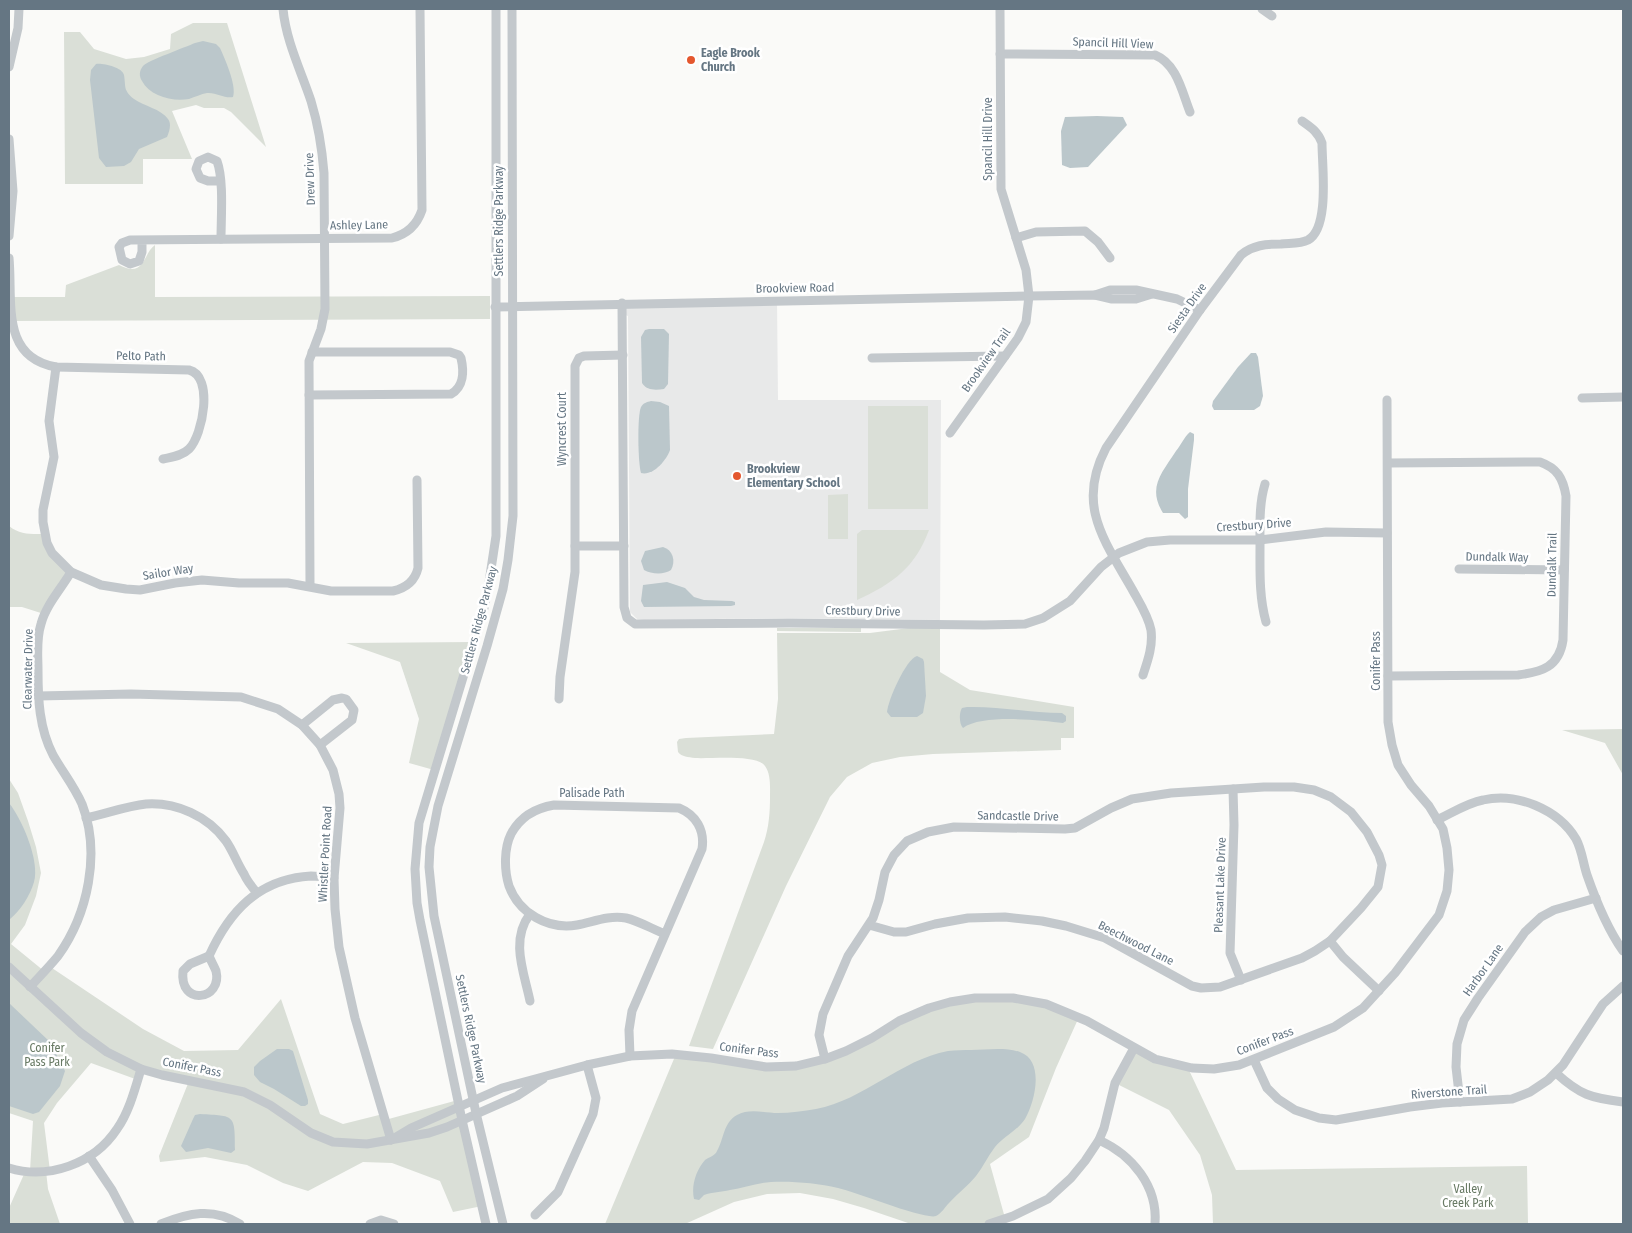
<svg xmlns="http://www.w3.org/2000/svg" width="1632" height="1233" font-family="'Fira Sans Condensed',sans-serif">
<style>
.built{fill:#e8e9e9}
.green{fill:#dadfd7}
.water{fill:#bbc7cb}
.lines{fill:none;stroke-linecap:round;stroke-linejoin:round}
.minor{stroke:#c3c8cc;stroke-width:9}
.poi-dot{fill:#e4572e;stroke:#fff;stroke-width:2}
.labels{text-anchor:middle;stroke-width:5;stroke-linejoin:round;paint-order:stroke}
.street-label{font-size:12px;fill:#657683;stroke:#fff}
.poi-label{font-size:12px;font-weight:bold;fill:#657683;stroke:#fff;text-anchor:start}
.park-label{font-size:12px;fill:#687a64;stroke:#fff}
</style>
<rect width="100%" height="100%" fill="#fafaf8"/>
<path class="built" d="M777,300L778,400H941L940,620L786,618L643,620L637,619L630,612L628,316L623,314L622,303Z"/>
<g class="green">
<path d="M193,23H227L266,147L231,112L224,108H204L196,105L172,111L192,159H143V184H65L64,32H80L94,49L126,59L144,57L170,49L171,34Z"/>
<path d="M155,245V297L490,296V319L10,321V297H65L66,285L119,265C145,279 143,253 155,245Z"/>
<rect x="868" y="406" width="60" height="103"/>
<path d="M848,494V539H828V495Z"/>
<path d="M9,526C20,535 31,534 44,534L47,543L71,572L44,614L22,607H9Z"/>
<path d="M862,530H929C915,568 892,584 857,600V534Z"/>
<path d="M940,624V672L970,690L1074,707V738H1061V750L933,754L900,757L872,763L847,777L830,797L786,886L713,1049L689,1046L764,842C769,827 770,812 770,797C770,787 771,774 765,766C757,754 711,759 695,758C688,757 682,757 678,752L677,742L679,739L686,738L774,734L778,699L777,633H870Z"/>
<path d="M777,628H861V632L777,631Z"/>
<path d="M473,642L434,770L409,763L419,719L400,662L346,643Z"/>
<path d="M1623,729V775L1605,743L1562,730Z"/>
<path d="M9,779L18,793L28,821L36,847L41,873L36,896L25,925L11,944L44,971L49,966L143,1029L184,1051L238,1050L281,999L320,1114L343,1124L383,1114L385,1120L458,1100L482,1206L453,1212L440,1181L392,1163L363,1162L308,1191L283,1183L247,1165L205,1157L160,1162L159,1156L189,1081L142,1069L138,1080L91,1063L57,1103L44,1123L50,1171H46L48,1189L60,1224H9V1208L25,1172L30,1171L33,1121L9,1113Z"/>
<path d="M1013,998L1079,1017L1056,1068L1029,1137L990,1164L1005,1218L989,1224H911L864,1208L833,1199L800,1193L767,1194L734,1202L685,1224H605L676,1054L796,1066L872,1038L950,1002Z"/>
<path d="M1134,1048L1188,1068L1236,1170L1527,1166L1528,1224H1213L1212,1195L1200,1155L1169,1110L1115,1083Z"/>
</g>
<g class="water">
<path d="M203,41L216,44L220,48C225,59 237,86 233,97C225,99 216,92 207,93C201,94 195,97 189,99C172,102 150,96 142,81C139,76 139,71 143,66C147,61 186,47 195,43Z"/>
<path d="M96,64C103,63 122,67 124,75C126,87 123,90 134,99C144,106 161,109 168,119C172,124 169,132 167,137L139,149L131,162L124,166L106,167L99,158L90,80L91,70Z"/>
<path d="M1097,116L1123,117L1127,125L1088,167L1070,168L1062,165L1061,131L1065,117Z"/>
<path d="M649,329H664L669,334L668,384L664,389C656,390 647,391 642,383L641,337L645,330Z"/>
<path d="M1251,353H1256L1258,357L1263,396L1260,406L1254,410H1214L1212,406L1213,401L1238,367Z"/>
<path d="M651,401L660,402L669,406L670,450C666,461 653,476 641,473C638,464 637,416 641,407C643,403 647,402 651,401Z"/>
<path d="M1190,432L1194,434V440L1188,489V517L1185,519L1179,513H1163C1147,487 1162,473 1176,451C1181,445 1184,437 1190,432Z"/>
<path d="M663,547C673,550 676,561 671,570C664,575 651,574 644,570L641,561L645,551Z"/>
<path d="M667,582L685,588L694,597L704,600L732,601L735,602V605L731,606L644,607L641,601L643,585Z"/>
<path d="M917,656L923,659L924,662L926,696L923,713L917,717H891L887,712C888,700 906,659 917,656Z"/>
<path d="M967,707C999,706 1031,713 1062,713L1066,716V721L1063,723C1039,720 982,714 963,728C959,724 959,712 962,708Z"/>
<path d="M9,803C22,819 40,861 34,882C30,896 20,911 9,920Z"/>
<path d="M9,1003L50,1042L65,1071L60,1086L39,1112L33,1114L9,1106Z"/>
<path d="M277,1049H289L293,1051L308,1100V1104L305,1106H301L274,1089L260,1082L254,1075V1067L260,1061Z"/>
<path d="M971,1050C986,1050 1005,1047 1020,1052C1045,1061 1035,1102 1025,1119C1017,1131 1003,1137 995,1147C988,1156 983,1167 976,1176C968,1186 958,1193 949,1203C945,1207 942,1213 936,1216C925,1220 856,1192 838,1188C817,1183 792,1181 771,1182C756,1183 743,1188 730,1190C721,1192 712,1192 704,1195L699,1200L694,1199C691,1186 696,1170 705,1160C709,1157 715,1156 717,1151C724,1139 723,1123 737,1115C749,1108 765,1113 778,1113C790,1113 804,1111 816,1109C864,1100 900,1060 948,1051C956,1050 964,1050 971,1050Z"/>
<path d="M200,1114C235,1116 235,1114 235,1150L231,1153L208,1148L186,1152L181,1146L193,1119L195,1115Z"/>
</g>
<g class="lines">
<g class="minor">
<path d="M283,9C286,41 301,71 311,101C318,124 322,148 324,173L325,309L321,329L309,361L310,586"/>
<path d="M1262,9L1272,16"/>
<path d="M1000,54L1155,55C1177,64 1182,92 1190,112"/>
<path d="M9,67L18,28L19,9"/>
<path d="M9,139L13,191L9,236"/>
<path d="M220,181H208L200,178L196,169L199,161L208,157L217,161C224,180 221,217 221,239"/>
<path d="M1016,238L1036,232L1085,231L1098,242L1110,258"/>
<path d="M142,240V252L139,261L130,264L122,260L119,247L122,243L130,240L392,238C408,234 417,225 422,210L420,9"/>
<path d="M9,258C13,301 0,357 56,367L189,370C214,376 203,435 189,449C182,456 172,457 163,459"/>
<path d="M1095,295L1110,290H1136L1177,299L1200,310"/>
<path d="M622,303L624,607L627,618L635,624L789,623L984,625L1025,624L1043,618L1070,601L1101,567L1119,553L1147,542L1170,540H1260L1326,532L1387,533"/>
<path d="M495,307L1029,296L1095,295L1112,299H1136L1152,294"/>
<path d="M872,358L1005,356"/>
<path d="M56,367L49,421L54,457L43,510V522L47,543L52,553L71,572L101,585L126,589L140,590L175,583L202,580L239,583H288L331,591H393C406,588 415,581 418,568L417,480"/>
<path d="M309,395L451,394C464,387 464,371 461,358L459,355L450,352H312"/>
<path d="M1582,398L1623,397"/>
<path d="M950,433L1018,338L1026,322L1029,296L1026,270L1001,189L1000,9"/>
<path d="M1388,463L1540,462C1557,468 1563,478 1566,496L1563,640C1559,667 1542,672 1518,675L1388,676"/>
<path d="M1265,484C1259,504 1260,524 1260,545C1260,571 1259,597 1266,622"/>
<path d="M575,546H624"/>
<path d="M1459,569L1564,570"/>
<path d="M1143,675C1148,660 1153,646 1151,630C1148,615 1139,602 1132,589C1104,540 1076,505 1106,448L1200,310L1241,255C1253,245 1266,244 1281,244C1290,243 1300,244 1308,240C1330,228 1322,166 1322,143C1318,132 1312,128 1302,121"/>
<path d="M38,696L131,694L241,697L278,709L302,725L320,745L333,770L339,794L340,808L334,878L335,909L339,947L355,1018L391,1140"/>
<path d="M559,699L560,677L575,572V366L579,358L584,356L623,355"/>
<path d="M302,725L333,700L342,698L346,699L354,710L352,720L320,745"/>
<path d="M1233,789L1234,825L1230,953L1241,980"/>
<path d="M86,818C106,814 126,806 146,804C176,802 208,816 226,841C233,851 237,863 244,874C247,881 252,887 257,893"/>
<path d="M1437,820C1452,813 1467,803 1483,800C1516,792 1558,809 1576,839C1582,850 1583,863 1587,875C1596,901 1607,928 1623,951"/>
<path d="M530,914C510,940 524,972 530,1001"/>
<path d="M1330,941L1343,957L1379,991"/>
<path d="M209,956C229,912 258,879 311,876C318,876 326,877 334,878"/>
<path d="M209,956C211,961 214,966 216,971C223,1000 179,1007 183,971L190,964Z"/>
<path d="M9,967L81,1033L107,1052L141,1069L162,1075L244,1092L270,1105L311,1133L333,1142L367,1144L429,1133L447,1127L517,1096L543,1079"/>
<path d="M30,987C39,977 49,967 58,956C88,914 101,853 82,804C74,786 62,771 53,755C39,728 38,699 38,670C38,655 36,639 41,624C46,605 61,589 71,572"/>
<path d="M630,1056L629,1030L632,1011L702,849C705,830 696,815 679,808L554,805C536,808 520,817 511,834C504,848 504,870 509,886C519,913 548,930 577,925C593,922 608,915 626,918C639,921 652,929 665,934"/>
<path d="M825,1059L819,1035L823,1014L848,956L873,918L879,900L885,872L894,855L907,841L928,832L954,827L1065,829L1075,828L1111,808L1132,799L1171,793L1264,787H1294L1314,790L1331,797L1351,812L1367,832L1379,855L1382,865L1378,887L1361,908L1330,941L1315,951L1302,958L1220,987L1201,988L1192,986L1105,938L1066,926L1042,921L1005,917L968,918L935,924L906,932H894L869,925"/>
<path d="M1254,1060L1267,1088L1278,1099L1295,1110L1319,1118L1336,1120L1410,1107L1442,1103L1512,1099L1530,1092L1548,1080L1563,1065L1603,1004L1623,986"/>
<path d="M1556,1073C1580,1095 1591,1098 1623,1102"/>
<path d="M1460,1102L1456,1067L1457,1044L1464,1020L1478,998L1525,932L1541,917L1554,910L1596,898"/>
<path d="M391,1140L411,1128L502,1088L587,1065L630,1056L672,1054L711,1058L766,1067L796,1066L825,1059L846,1051L872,1038L899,1021L929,1008L950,1002L975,998H1013L1046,1004L1087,1021L1155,1059L1192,1068L1214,1069L1239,1065L1334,1027L1363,1008L1395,973L1439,915L1447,891L1449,870L1447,848L1443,829L1429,806L1411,785L1398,765L1392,745L1388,722L1387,400"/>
<path d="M1099,1140C1132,1155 1158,1186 1155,1224"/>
<path d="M89,1156L112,1190L130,1224"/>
<path d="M9,1168C48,1180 94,1164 117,1129C129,1112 135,1089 141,1069"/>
<path d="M535,1215L558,1192L593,1114L596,1098L587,1065"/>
<path d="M161,1224C188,1213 213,1207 240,1224"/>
<path d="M370,1224L381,1220L394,1224"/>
<path d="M486,1224L462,1120L420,920L417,903L415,869L419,823L484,608L488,589L496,536V9"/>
<path d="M503,1224L476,1113L434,916L429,867L430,847L438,806L487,646L503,589L508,560L513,516L512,9"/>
<path d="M989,1224L1013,1216L1048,1199L1071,1178L1085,1161L1099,1140L1104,1128L1115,1083L1134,1048"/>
</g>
</g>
<g class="poi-dot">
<circle cx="691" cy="60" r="5"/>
<circle cx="737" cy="476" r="5"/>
</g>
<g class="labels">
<g class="street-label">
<text transform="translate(1113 43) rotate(2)" y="4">Spancil Hill View</text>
<text transform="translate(988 139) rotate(-90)" y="4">Spancil Hill Drive</text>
<text transform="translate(310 179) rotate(-92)" y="4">Drew Drive</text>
<text transform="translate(499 221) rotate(-90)" y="4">Settlers Ridge Parkway</text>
<text transform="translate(359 225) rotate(-1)" y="4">Ashley Lane</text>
<text transform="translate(795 288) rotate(-1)" y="4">Brookview Road</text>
<text transform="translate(1187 308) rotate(-55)" y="4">Siesta Drive</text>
<text transform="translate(141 356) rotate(1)" y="4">Pelto Path</text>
<text transform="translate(986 360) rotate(-55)" y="4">Brookview Trail</text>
<text transform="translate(562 429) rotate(-90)" y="4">Wyncrest Court</text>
<text transform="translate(1254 525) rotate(-4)" y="4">Crestbury Drive</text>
<text transform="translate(1497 557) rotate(1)" y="4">Dundalk Way</text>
<text transform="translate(1552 565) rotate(-89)" y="4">Dundalk Trail</text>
<text transform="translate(168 572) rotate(-9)" y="4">Sailor Way</text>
<text transform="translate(863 611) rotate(1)" y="4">Crestbury Drive</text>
<text transform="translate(479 620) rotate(-75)" y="4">Settlers Ridge Parkway</text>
<text transform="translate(1376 661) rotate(-90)" y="4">Conifer Pass</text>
<text transform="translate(28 669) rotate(-89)" y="4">Clearwater Drive</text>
<text x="592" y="797">Palisade Path</text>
<text transform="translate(1018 816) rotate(1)" y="4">Sandcastle Drive</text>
<text transform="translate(325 854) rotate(-87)" y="4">Whistler Point Road</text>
<text transform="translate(1220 885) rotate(-88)" y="4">Pleasant Lake Drive</text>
<text transform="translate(1136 943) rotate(27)" y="4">Beechwood Lane</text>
<text transform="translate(1483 970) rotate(-55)" y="4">Harbor Lane</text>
<text transform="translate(471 1029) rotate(78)" y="4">Settlers Ridge Parkway</text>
<text transform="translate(1265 1041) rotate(-21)" y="4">Conifer Pass</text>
<text transform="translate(749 1050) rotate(7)" y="4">Conifer Pass</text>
<text transform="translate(192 1067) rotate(11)" y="4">Conifer Pass</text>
<text transform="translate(1449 1092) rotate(-4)" y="4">Riverstone Trail</text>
</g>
<g class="poi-label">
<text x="701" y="57">Eagle Brook<tspan x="701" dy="14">Church</tspan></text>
<text x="747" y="473">Brookview<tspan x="747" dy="14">Elementary School</tspan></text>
</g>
<g class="park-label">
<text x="47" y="1052">Conifer<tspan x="47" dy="14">Pass Park</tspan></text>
<text x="1468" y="1193">Valley<tspan x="1468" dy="14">Creek Park</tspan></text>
</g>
</g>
<rect width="1632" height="1233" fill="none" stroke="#657683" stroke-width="20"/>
</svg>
